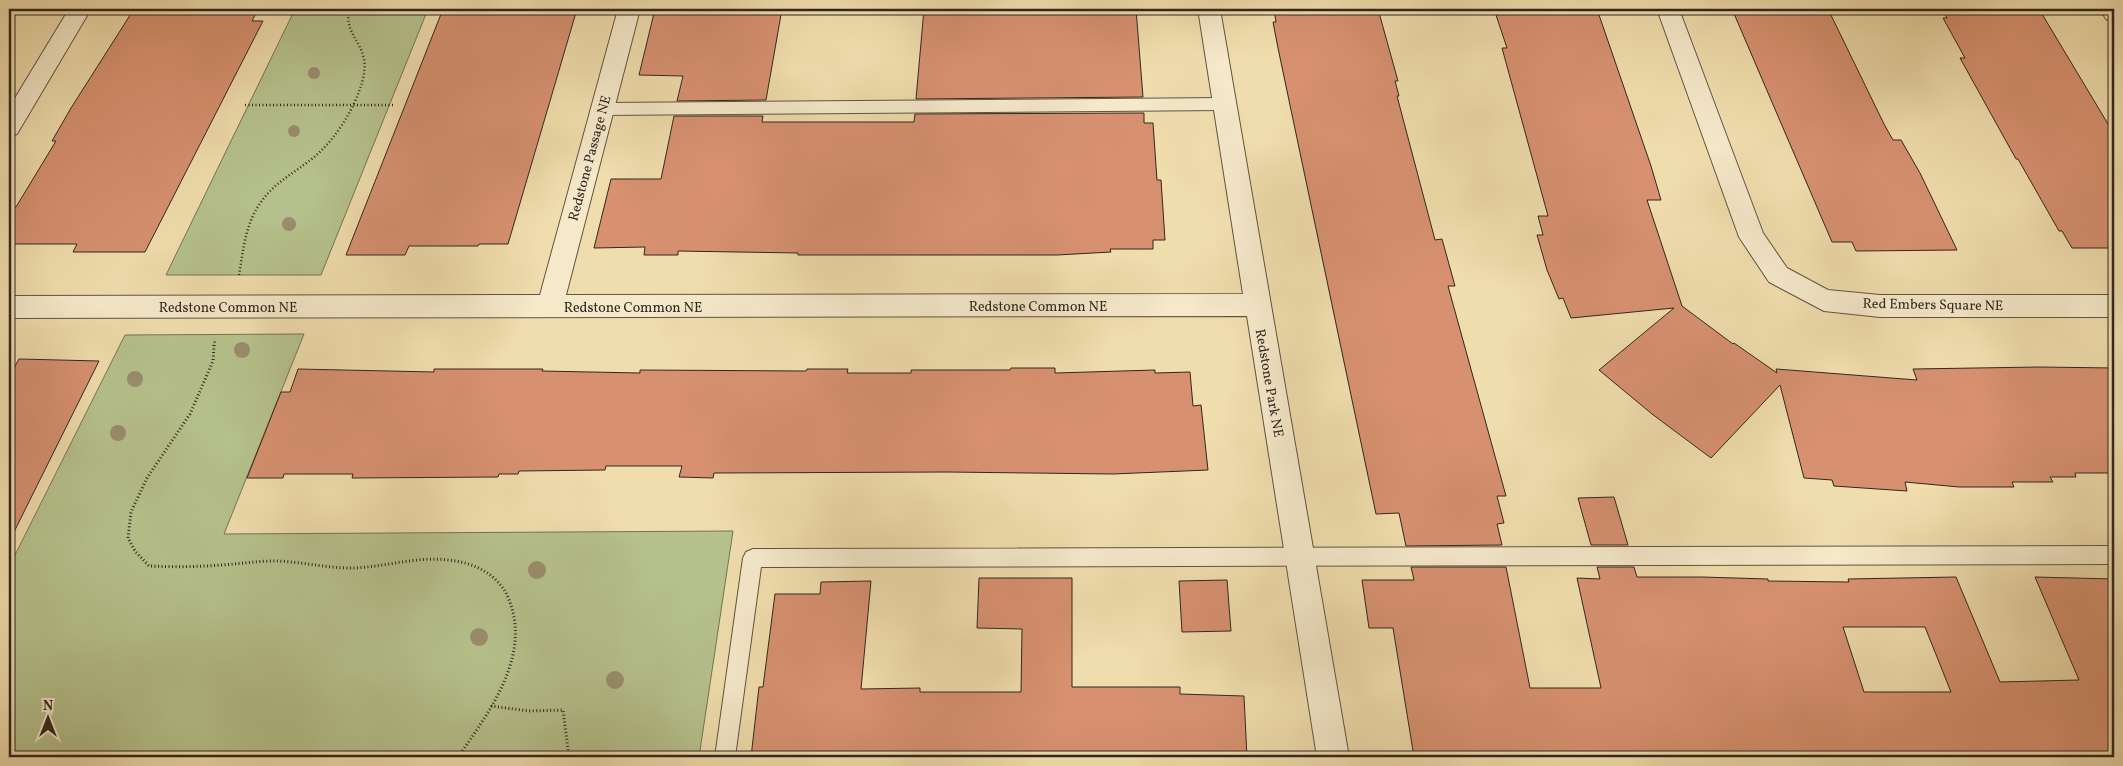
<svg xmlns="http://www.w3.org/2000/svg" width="2123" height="766" font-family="Vollkorn,serif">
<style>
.green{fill:#b6c28d;stroke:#747456}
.building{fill:#d79171;stroke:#312620;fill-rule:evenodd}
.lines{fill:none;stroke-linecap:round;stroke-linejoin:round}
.lane-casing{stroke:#615443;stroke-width:2}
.street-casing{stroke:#615443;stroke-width:2}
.path-far1{stroke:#312620;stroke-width:2.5;stroke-dasharray:1 2.5;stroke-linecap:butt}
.path{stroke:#312620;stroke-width:3;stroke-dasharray:1 2.5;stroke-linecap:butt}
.lane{fill:#f5e9ca;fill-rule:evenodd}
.street{fill:#f5e9ca;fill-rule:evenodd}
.tree{fill:#998e6e}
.labels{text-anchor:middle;stroke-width:5;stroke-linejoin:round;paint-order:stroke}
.street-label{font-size:14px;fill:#312620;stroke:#f5e9ca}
</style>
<rect width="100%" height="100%" fill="#f0ddad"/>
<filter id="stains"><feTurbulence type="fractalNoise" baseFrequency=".004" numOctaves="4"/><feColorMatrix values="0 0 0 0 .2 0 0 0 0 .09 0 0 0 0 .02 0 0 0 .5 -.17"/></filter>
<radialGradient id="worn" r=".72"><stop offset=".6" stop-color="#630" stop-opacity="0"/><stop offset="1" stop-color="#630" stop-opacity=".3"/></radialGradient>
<g class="green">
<path d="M295,9H428L321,275H166Z"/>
<path d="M304,334L224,534L733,531L699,757H9V567L125,335Z"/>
</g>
<g class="building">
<path d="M134,9H258L252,21H263L145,252H73L77,244H9V207H16L56,141H52L71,108Z"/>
<path d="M443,9H577L508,244H479L478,246H409L405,255H346Z"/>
<path d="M655,9H782L766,100L677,101L683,76L639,75Z"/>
<path d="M924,9H1136L1143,97L916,99Z"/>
<path d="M1274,9H1378L1398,81H1395L1399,96H1397L1435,240L1442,239L1455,286H1448L1506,496H1497L1504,523L1497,524L1502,545L1406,546L1399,513L1376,514L1278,48L1273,22H1276Z"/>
<path d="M1732,9H1828L1884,124L1893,140H1901L1920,173L1957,250L1856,251L1852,242H1832Z"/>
<path d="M1942,9H2039L2114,134V248H2072L2062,231H2059L2018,159H2016L1960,58H1965L1943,18H1947Z"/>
<path d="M1495,12H1598L1651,166L1661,200H1647L1682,306L1733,344L1734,343L1777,373L1776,369L1917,380L1913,369L2039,367L2114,368V473H2075L2076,477H2050L2053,482H2012L2014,487H1959L1905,482L1907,491L1834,486L1832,480L1804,478L1780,385L1711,458L1652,414L1599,370L1674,308L1571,318L1563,298L1559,299L1547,270L1537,235H1543L1538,216H1548L1502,48H1507Z"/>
<path d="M1144,113V123H1153L1157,180H1161L1165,240H1153V249H1110L1111,252L1057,255H798V253L678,251V255H644L645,247L594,248L611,179H661L674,116H763L762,122H914L915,114Z"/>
<path d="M19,359L99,361L9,542V377Z"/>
<path d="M1011,368H1055V373L1155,370V373L1190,372L1193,406L1201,405L1208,470L1113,474L947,472L714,473L713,478L679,477L682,466H606L605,470L519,471L518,474H499L498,477L352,478L353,474H284L283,478H247L281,392H290L298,369L434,372V369H543L542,371L640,373V370L806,371L807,369H848L847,373H911V370H1010Z"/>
<path d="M1614,497L1628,545H1591L1578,498Z"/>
<path d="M1411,567H1506L1530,688H1601L1577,578L1600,579L1597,567H1634L1637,577H1702L1768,579V581L1849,582L1848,579L1956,577L2000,682L2079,680L2035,577L2114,579V757H1414L1393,628H1369L1362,580H1414ZM1843,627H1925L1951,692H1864Z"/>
<path d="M979,578H1072V687H1180V694L1244,696L1247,757H751L759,687H763L775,594H820L821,582L871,581L861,689L920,688V692H1021L1022,629L977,628Z"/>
<path d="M1227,580L1231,631L1182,632L1179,581Z"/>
</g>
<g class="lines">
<defs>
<g id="lane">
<path d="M1223,98L1228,100L1231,104L1228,108L1223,110L602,115L597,113L594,109L597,105L602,103Z"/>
<path d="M2114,546V564L761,567L735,757H715L743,558L746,552L753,549Z"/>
</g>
<g id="street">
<path d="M69,9H91L17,134L9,137V108Z"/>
<path d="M618,9H640L566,295L1243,294L1198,9H1220L1349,757H1317L1247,316L9,318V296L540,295Z"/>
<path d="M1657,9H1679L1763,233L1787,268L1828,290L1880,295H2114V317H1880L1824,311L1769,282L1739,237Z"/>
<path d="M2100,9H2114V22L2106,19Z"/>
</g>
</defs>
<use href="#lane" class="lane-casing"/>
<use href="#street" class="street-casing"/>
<g class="path-far1">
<path d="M245,105H393"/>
<path d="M239,275C243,252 245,226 259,205C272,184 294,173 313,158C334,141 351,114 360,89C363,80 366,69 364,59C360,39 345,33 349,9"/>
<path d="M214,346L215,339"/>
</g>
<g class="path">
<path d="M214,345L213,361L190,414L147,478L131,512L128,538L135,551L149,566C173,567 197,567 221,565C239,564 256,561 274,561C299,561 324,568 350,568C382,568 415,556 448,560C472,562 496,573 507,595C534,653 490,711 458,757"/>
<path d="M491,706L529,711L563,710L569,757"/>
</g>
<use href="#lane" class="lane"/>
<use href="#street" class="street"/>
</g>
<g class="tree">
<circle cx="314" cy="73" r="6"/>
<circle cx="294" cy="131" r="6"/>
<circle cx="289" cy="224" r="7"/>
<circle cx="242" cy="350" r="8"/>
<circle cx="135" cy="379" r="8"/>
<circle cx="118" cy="433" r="8"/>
<circle cx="537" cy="570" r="9"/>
<circle cx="479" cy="637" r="9"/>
<circle cx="615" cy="680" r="9"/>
</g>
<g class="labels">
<g class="street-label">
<text transform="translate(589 158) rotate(-75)" y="5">Redstone Passage NE</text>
<text transform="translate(1933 304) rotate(1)" y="5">Red Embers Square NE</text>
<text x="1038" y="311">Redstone Common NE</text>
<text x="228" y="312">Redstone Common NE</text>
<text x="633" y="312">Redstone Common NE</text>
<text transform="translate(1270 383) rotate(80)" y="5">Redstone Park NE</text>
</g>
</g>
<rect width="2123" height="766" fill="none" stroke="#f0ddad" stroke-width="30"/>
<rect x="10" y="10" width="2103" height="746" fill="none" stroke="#312620" stroke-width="2.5"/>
<rect x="15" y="15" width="2093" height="736" fill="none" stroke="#312620"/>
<g transform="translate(48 718)" stroke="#f5e9ca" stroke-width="4" paint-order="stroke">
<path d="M0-4L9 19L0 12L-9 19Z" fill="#312620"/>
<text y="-8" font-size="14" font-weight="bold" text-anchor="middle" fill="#312620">N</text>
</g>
<rect width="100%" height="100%" filter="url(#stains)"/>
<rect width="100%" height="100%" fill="url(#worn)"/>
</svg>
